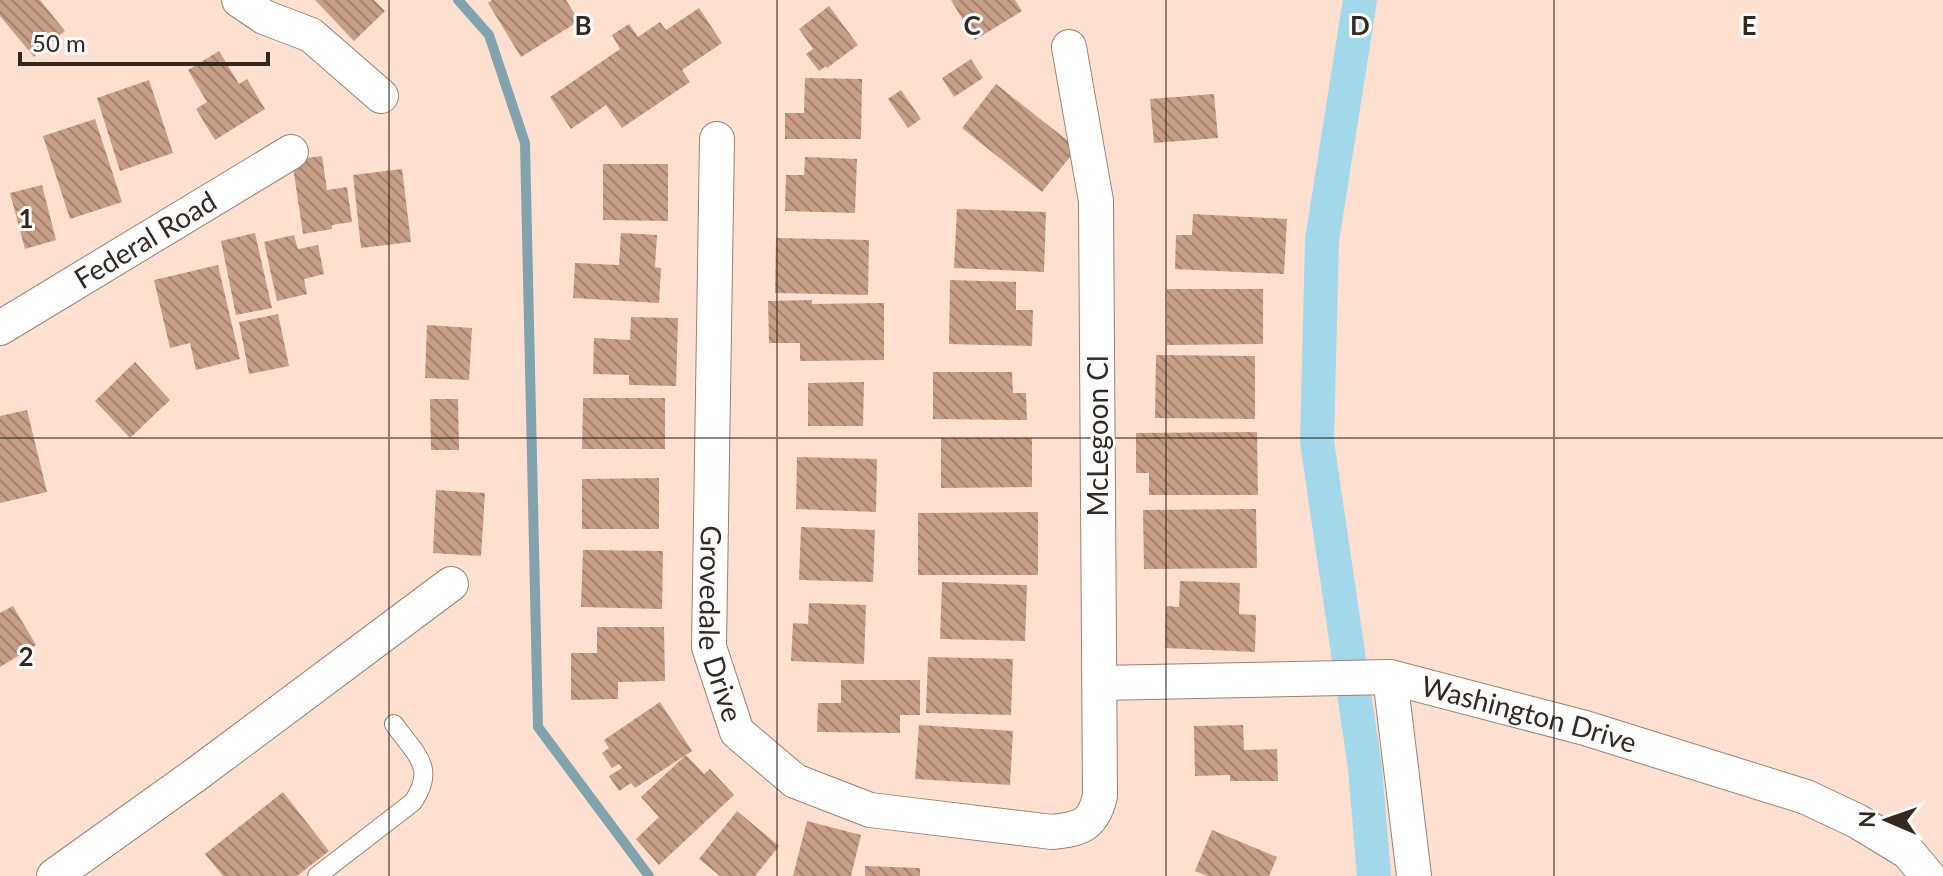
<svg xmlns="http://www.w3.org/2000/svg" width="1943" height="876" font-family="Lato,sans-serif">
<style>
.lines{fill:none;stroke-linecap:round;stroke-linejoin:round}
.stream{stroke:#81a3ae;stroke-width:10}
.canal{stroke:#a2d8ea;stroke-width:34}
.building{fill:url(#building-back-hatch)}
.lane-casing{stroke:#9b8071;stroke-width:20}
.street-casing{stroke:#9b8071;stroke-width:36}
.lane{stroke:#fff;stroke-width:18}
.street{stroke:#fff;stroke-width:34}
.grid{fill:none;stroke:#332822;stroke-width:2;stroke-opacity:0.55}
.labels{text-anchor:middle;stroke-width:6;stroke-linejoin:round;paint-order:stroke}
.street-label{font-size:28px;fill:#332822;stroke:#fff}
.grid-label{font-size:26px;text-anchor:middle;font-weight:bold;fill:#332822;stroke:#fff;stroke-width:6;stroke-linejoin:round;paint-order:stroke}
</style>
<defs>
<pattern id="building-back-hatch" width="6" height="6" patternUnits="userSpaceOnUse" patternTransform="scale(2)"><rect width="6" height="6" fill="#c89e86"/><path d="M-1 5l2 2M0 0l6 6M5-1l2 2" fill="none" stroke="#a3816d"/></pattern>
</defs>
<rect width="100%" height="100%" fill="#fee0d0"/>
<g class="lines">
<path class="stream" d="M458,0L489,35L525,143L538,727L649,876"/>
<path class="canal" d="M1360,0L1322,240L1317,442L1365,768L1374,876"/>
</g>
<g class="building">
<path d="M0,0H40L65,31L34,57L0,16Z"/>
<path d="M315,0H374L385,11L354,41Z"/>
<path d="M492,0H566L579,21L521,57L488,3Z"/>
<path d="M951,0H1015L1022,11L975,40Z"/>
<path d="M829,6L858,45L827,68L826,66L819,71L806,54L813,49L799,29Z"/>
<path d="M699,8L722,43L682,70L690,82L622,128L606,105L571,129L550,97L620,49L612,35L629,24L638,37L660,22L666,30Z"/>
<path d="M219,51L239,84L247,79L265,109L215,140L196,109L207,102L188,70Z"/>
<path d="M971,59L983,78L954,97L942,78Z"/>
<path d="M805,78L862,79L861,139H785V113H804Z"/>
<path d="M149,80L173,153L120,171L97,98Z"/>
<path d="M996,84L1077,148L1042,192L962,128Z"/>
<path d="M901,90L921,119L908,128L888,99Z"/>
<path d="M1214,94L1218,138L1154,143L1150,99Z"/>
<path d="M95,119L122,202L70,219L43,136Z"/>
<path d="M322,156L327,190L347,187L352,222L332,225V229L303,234L292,160Z"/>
<path d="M805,157L857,159L855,213L785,211L786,175H804Z"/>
<path d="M603,164H668V221L603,220Z"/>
<path d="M402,169L411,242L361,248L353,175Z"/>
<path d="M42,185L56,240L25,249L10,193Z"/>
<path d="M957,209L1046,212L1044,272L954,268Z"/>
<path d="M1193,214L1287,219L1284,274L1175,269L1176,235H1192Z"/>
<path d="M255,233L272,308L236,315L221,241Z"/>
<path d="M621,233L657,235L655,267L661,268L659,303L573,298L575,263L619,265Z"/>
<path d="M294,235L298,249L318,245L324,274L304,279L307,294L277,301L264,242Z"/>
<path d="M776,238L869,240L868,295L775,293Z"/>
<path d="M218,265L240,359L196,370L190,343L170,348L154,280Z"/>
<path d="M950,280L1016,282V310H1033L1032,346L949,344Z"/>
<path d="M1167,289H1263V344L1167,345Z"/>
<path d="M812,300V304L884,303V360L800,361V343H769L768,301Z"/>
<path d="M278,314L289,366L249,374L239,322Z"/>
<path d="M631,317L678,318L676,386L629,385V375L593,374L594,338L630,340Z"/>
<path d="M427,325L472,328L469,380L425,378Z"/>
<path d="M1156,355L1255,356V419L1155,418Z"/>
<path d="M135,362L170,400L130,438L95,401Z"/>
<path d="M933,372H1012L1013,393H1026L1027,420L933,419Z"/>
<path d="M864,382L863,426H808V383Z"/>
<path d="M583,398H665V449H582Z"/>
<path d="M430,399H458L459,450H431Z"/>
<path d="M27,410L47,492L0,503V416Z"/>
<path d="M1257,432L1258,495H1149V473H1136V433Z"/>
<path d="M941,438H1032V487L941,488Z"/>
<path d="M797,457L877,459L876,512L796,509Z"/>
<path d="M659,478V529H582V479Z"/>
<path d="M436,490L485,493L481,556L433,553Z"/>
<path d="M1256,509L1257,568L1144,569L1143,510Z"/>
<path d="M1038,512V575H918V513Z"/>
<path d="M801,527L875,530L873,582L799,580Z"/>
<path d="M583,550L663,551L662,609L581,607Z"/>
<path d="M1180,581L1240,583L1239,614L1256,615L1255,652L1165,648L1166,606L1179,607Z"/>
<path d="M942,582L1027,585L1025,641L940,639Z"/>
<path d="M809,603L866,605L864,664L791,661L793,623L808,624Z"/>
<path d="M13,606L36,645L0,667V613Z"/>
<path d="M597,627H664L665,681L618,682V699L571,700V653H597Z"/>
<path d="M928,657L1013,659L1011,715L926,713Z"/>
<path d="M841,680H920V715H900V733L817,732L818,703H841Z"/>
<path d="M660,702L692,751L635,788L631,783L619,791L609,776L622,768L619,764L612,768L602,753L609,748L604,740Z"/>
<path d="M919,725L1013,731L1010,785L915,779Z"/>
<path d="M1243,725L1244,750L1277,749L1278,781H1230V775L1195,776L1194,726Z"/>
<path d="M686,755L704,774L710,769L734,795L659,865L636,839L659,817L641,797Z"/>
<path d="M283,792L329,851L297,876H223L205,854Z"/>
<path d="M737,811L779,846L755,876H720L699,859Z"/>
<path d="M807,821L861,835L851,876H793Z"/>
<path d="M1212,830L1277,857L1269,876H1208L1195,871Z"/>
<path d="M865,866L920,868V876H865Z"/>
</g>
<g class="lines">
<defs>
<path id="lane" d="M317,876L413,802C437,767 415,754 394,724"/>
<g id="street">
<path d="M239,0L264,17L311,35L381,96"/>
<path id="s1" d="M717,139L709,647L737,732L795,781L870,810L1052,832C1080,829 1093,826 1100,796L1096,201L1069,47"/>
<path id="s2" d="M0,328L291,152"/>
<path d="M1390,677L1414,876"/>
<path id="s3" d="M1100,683L1390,677L1585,728L1806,797L1857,821L1908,852L1928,876"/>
<path d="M54,876L198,773L451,584"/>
</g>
</defs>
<use href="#lane" class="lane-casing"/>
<use href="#street" class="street-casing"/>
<use href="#lane" class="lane"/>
<use href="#street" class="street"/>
</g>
<path class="grid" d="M389,0V876M777,0V876M1166,0V876M1554,0V876M0,438H1943"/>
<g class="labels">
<g class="street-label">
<text dy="10" stroke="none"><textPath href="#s2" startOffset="170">Federal Road</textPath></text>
<text transform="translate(1098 436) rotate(-90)" y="10">McLegoon Cl</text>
<text dy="10" stroke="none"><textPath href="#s1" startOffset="486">Grovedale Drive</textPath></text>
<text dy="10" stroke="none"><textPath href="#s3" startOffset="434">Washington Drive</textPath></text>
</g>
</g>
<g class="grid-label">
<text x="583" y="35">B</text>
<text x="972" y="35">C</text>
<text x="1360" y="35">D</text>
<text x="1749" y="35">E</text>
<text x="26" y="228">1</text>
<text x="26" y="666">2</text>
</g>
<g transform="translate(1887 820) rotate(272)" stroke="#ffffff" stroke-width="6" paint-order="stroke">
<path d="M0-6L14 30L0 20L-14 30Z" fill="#332822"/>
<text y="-12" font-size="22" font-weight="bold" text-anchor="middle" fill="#332822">N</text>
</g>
<path d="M20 52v12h248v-12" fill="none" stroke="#332822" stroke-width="4"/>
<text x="32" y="52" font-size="24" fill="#332822" stroke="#ffffff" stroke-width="6" paint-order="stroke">50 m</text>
</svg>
